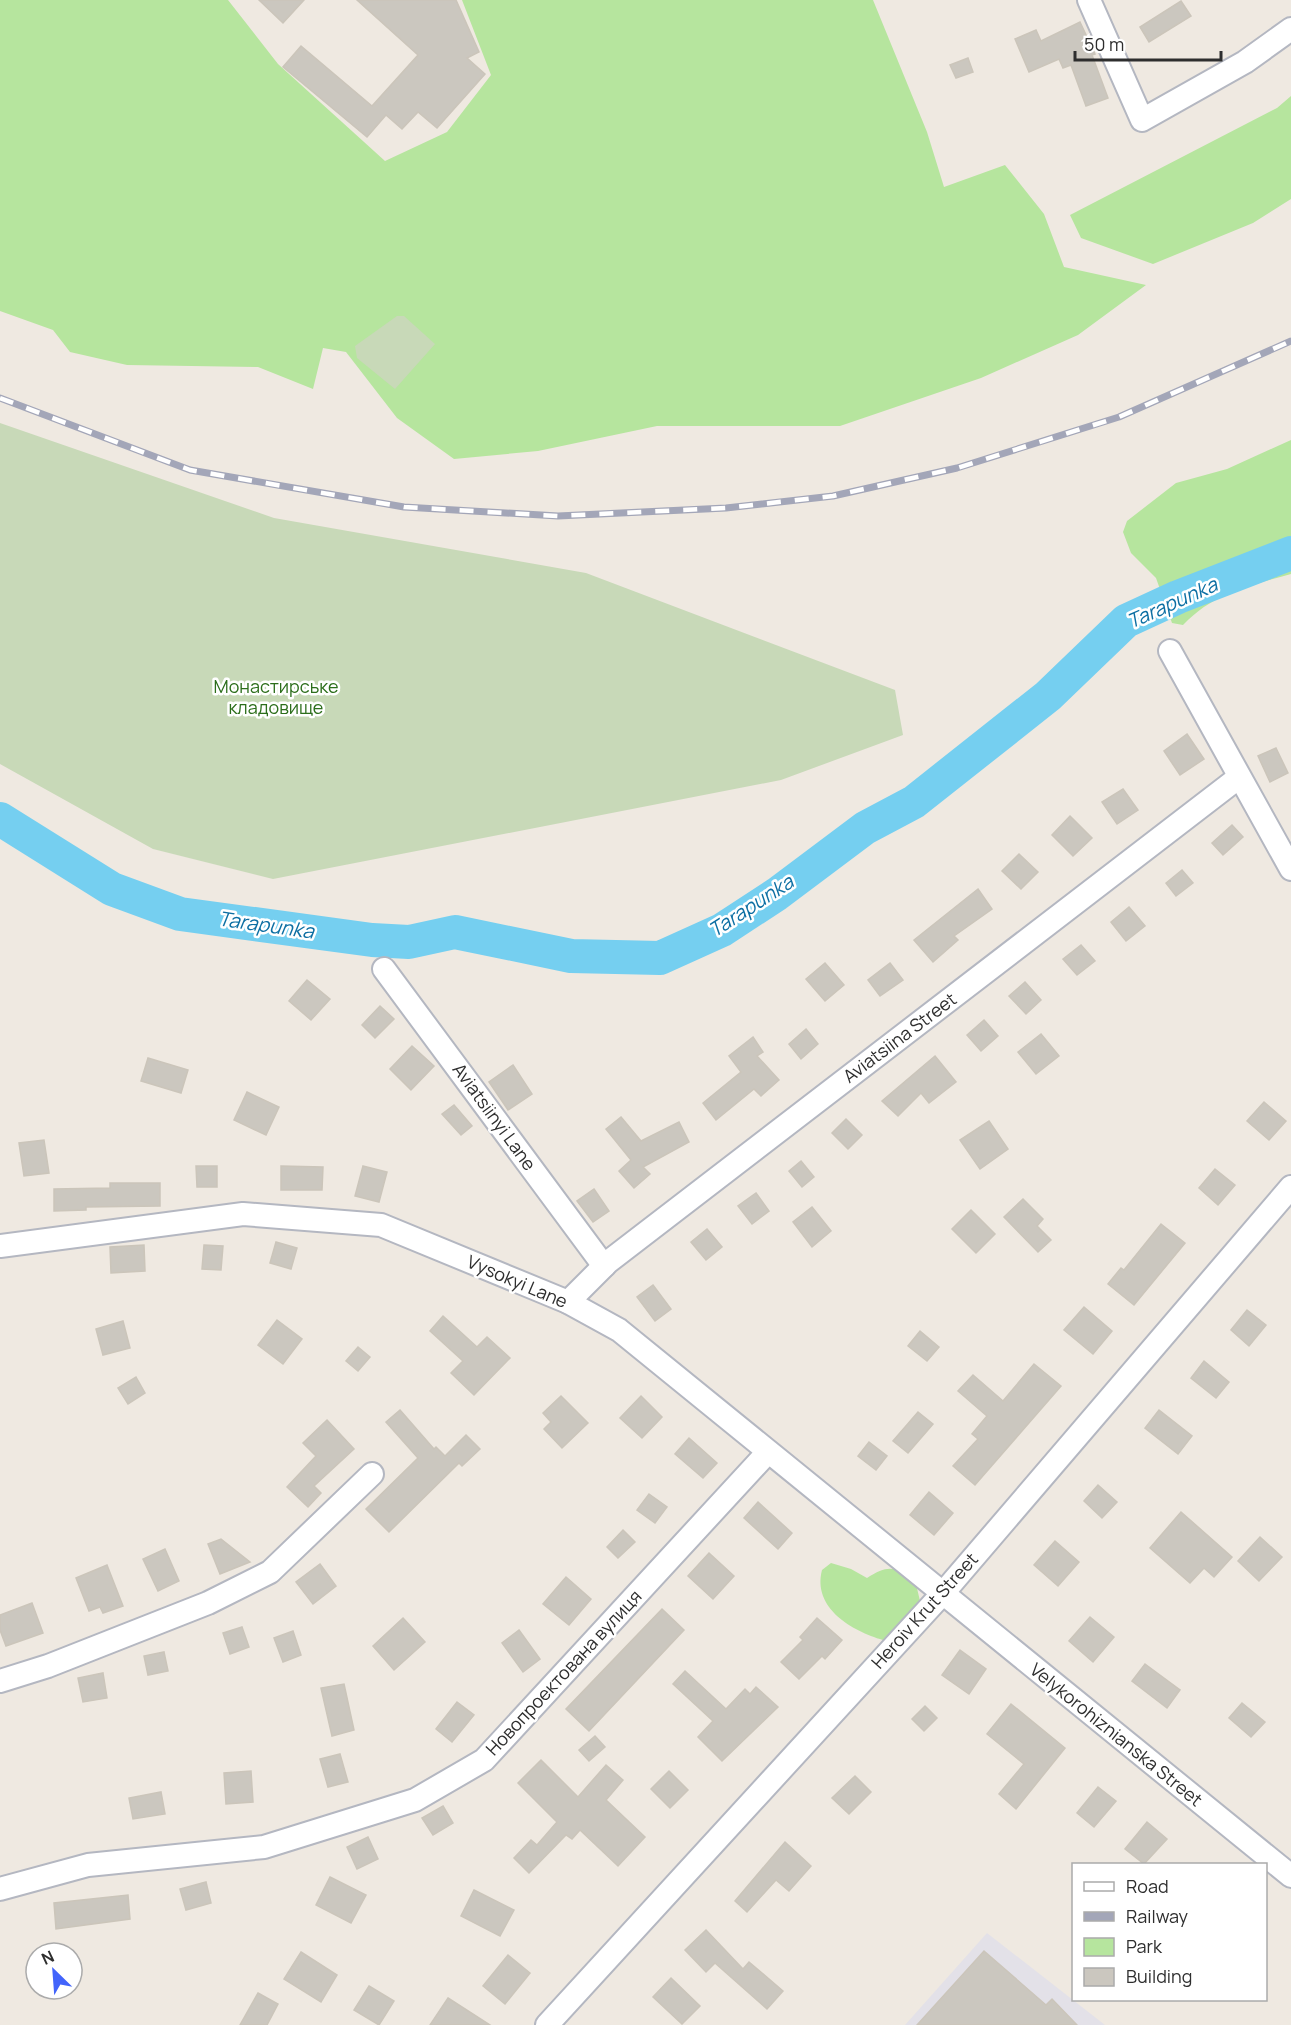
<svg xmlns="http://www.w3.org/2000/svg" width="1291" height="2025" font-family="Manrope,sans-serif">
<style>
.industrial{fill:#e3e1e8}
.green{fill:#b6e59e}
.cemetery{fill:#c8d9b8}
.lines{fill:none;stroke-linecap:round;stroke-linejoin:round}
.river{stroke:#75cff0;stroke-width:34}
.building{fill:#cbc7bf;stroke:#cbc5ba;stroke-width:1.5}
.street-casing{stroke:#b4b7c1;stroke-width:26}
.street{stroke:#fff;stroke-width:22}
.rail-casing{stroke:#a3a6b8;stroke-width:7}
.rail{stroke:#fff;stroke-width:4.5;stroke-dasharray:14;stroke-linecap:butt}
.labels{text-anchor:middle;stroke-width:5;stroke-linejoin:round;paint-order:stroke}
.park-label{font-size:18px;fill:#2c6e1b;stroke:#fff}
.street-label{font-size:18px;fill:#2e2e2e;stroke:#fff}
.water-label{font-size:20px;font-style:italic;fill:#0d6fa3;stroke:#fff}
</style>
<rect width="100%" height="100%" fill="#efe9e1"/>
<path class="industrial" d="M987,1933L1105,2025H905Z"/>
<g class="green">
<path d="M0,0H228L278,64L385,161L447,132L491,75L462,0H873L927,132L944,187L1005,165L1044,214L1064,267L1146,285L1078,335L981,378L840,426H657L538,451L454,459L397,418L346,352L323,348L313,389L258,367L127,365L70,352L53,330L0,311Z"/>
<path d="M1291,96V199L1253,223L1153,264L1081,238L1070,215L1277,108Z"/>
<path d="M1291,440V574C1249,586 1215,592 1183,625L1172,623L1156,578L1131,553L1123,532L1127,521L1176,483L1227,469Z"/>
<path d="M831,1563L851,1569L867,1578C889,1564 897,1566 916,1584L920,1601L903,1625L883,1640C852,1631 812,1608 822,1570Z"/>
</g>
<g class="cemetery">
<path d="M397,316H404L435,344L395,389L357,358L355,346Z"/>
<path d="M0,423L274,518L586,573L895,690L903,735L781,780L273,879L153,849L0,764Z"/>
</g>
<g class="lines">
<path class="river" d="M0,819L112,889L180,914L372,940L409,942L455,932L571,956L660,958L722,930L777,894L865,828L914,802L1048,696L1126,621L1178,597L1291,553"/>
</g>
<g class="building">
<path d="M259,0H304L283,23Z"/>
<path d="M357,0H456L479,52L467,58L485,74L437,128L418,112L402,129L386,115L367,137L283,67L301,46L372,106L418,55Z"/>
<path d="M1181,1L1191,16L1149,42L1140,27Z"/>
<path d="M1080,22L1095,54L1092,55L1108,98L1086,106L1071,65L1063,68L1059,59L1029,72L1015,39L1036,30L1041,41Z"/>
<path d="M968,58L973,72L956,78L950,65Z"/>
<path d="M1187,734L1204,759L1180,775L1164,751Z"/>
<path d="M1276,748L1288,773L1270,782L1258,756Z"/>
<path d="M1123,789L1138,810L1117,824L1102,802Z"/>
<path d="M1070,816L1092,838L1073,856L1052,835Z"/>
<path d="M1232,825L1243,837L1223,855L1212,843Z"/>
<path d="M1019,854L1038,872L1021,889L1002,871Z"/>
<path d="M1182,870L1193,883L1176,896L1166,883Z"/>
<path d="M978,889L992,909L954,936L958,940L933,962L914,940Z"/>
<path d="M1129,907L1145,926L1126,941L1111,922Z"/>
<path d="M1081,945L1095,961L1077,975L1063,959Z"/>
<path d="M825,963L844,985L825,1001L806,979Z"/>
<path d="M890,963L903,980L880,996L868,980Z"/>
<path d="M307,980L330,999L311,1020L289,1001Z"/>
<path d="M1025,982L1041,1000L1026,1014L1009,996Z"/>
<path d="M380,1006L394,1019L375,1038L362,1025Z"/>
<path d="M984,1020L998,1036L981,1051L967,1035Z"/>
<path d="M806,1029L818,1044L801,1059L789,1044Z"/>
<path d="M1041,1034L1059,1056L1036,1074L1018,1052Z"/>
<path d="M753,1037L763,1052L757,1056L779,1080L761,1096L754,1089L716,1120L703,1103L741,1072L729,1056Z"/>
<path d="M412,1046L434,1066L411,1090L390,1069Z"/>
<path d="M935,1056L956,1082L929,1103L921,1093L898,1116L882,1101Z"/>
<path d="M148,1058L188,1070L181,1093L141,1081Z"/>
<path d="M513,1065L532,1094L508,1110L489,1082Z"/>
<path d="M247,1092L279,1107L266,1135L234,1120Z"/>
<path d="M1264,1102L1286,1121L1269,1140L1247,1121Z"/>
<path d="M454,1105L472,1126L461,1135L442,1114Z"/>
<path d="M621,1117L641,1141L679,1122L689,1142L643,1167L650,1174L634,1188L619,1171L631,1160L606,1129Z"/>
<path d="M846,1119L862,1135L848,1149L832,1133Z"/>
<path d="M989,1121L1008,1149L980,1169L960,1140Z"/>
<path d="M44,1140L49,1173L24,1176L19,1143Z"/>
<path d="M801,1161L814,1177L802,1187L789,1171Z"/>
<path d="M196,1166H217V1187H197Z"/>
<path d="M281,1166L323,1167L322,1190H281Z"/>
<path d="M363,1166L387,1172L379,1202L355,1196Z"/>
<path d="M1215,1169L1235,1185L1218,1205L1199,1188Z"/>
<path d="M110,1183H160V1206L86,1207V1210L54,1211V1189L110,1188Z"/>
<path d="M594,1189L609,1211L593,1222L577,1201Z"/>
<path d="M756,1193L769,1211L752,1224L738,1206Z"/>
<path d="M1023,1199L1043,1219L1037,1226L1051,1240L1038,1252L1004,1217Z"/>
<path d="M812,1207L831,1231L812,1247L793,1222Z"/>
<path d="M971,1210L995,1234L976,1253L952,1229Z"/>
<path d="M1161,1224L1185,1243L1134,1305L1108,1284L1121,1268L1124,1270Z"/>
<path d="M707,1229L722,1247L706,1260L691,1242Z"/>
<path d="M276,1242L297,1248L291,1269L270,1263Z"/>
<path d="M144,1245L145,1271L111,1273L110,1247Z"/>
<path d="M204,1245L223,1246L221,1270L202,1269Z"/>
<path d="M653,1285L671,1309L655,1321L637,1297Z"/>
<path d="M1084,1307L1112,1331L1093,1354L1064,1330Z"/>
<path d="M1247,1310L1266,1325L1249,1346L1231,1330Z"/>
<path d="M443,1316L477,1347L487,1337L510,1358L474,1395L451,1373L463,1361L430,1331Z"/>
<path d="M277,1320L302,1339L283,1364L258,1345Z"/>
<path d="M123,1321L130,1348L103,1355L96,1329Z"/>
<path d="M920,1331L939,1347L927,1361L908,1346Z"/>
<path d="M358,1347L370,1357L358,1371L346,1361Z"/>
<path d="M1204,1361L1229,1382L1216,1398L1191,1378Z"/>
<path d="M1034,1364L1061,1386L975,1485L953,1466L978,1439L972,1434L987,1416L958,1391L973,1375L1003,1401Z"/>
<path d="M136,1377L145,1393L128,1404L118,1388Z"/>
<path d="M561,1396L588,1423L562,1448L544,1429L551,1422L543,1413Z"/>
<path d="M641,1396L662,1417L642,1438L620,1418Z"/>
<path d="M400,1410L434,1449L436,1447L445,1456L466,1435L480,1449L462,1466L459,1463L389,1532L366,1509L418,1458L386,1422Z"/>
<path d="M1159,1410L1192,1436L1178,1454L1145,1428Z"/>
<path d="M918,1412L933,1424L908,1453L893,1441Z"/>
<path d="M327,1420L354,1449L314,1486L321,1493L308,1507L287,1487L316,1456L303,1443Z"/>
<path d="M689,1438L717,1463L703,1478L675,1454Z"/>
<path d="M869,1442L887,1456L876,1470L858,1456Z"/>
<path d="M1098,1485L1117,1502L1102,1518L1084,1501Z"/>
<path d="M929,1492L953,1513L934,1535L910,1515Z"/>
<path d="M649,1494L667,1507L655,1523L637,1510Z"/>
<path d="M758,1502L792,1533L778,1549L744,1518Z"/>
<path d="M1181,1512L1232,1557L1214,1577L1204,1568L1190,1583L1150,1548Z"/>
<path d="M623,1530L635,1542L618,1558L607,1547Z"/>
<path d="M1260,1537L1282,1557L1259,1581L1238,1561Z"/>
<path d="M221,1539L250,1562L220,1574L208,1544Z"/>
<path d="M1055,1541L1079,1562L1058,1586L1034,1565Z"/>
<path d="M165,1549L179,1581L158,1591L143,1559Z"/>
<path d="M709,1553L734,1576L713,1599L688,1576Z"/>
<path d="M320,1564L336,1586L313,1604L296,1582Z"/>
<path d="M107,1565L123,1606L103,1613L100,1607L89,1611L76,1578Z"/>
<path d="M566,1577L591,1599L569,1625L543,1604Z"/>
<path d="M32,1603L43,1633L6,1646L0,1630V1615Z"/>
<path d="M662,1609L684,1630L589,1731L566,1709Z"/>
<path d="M1090,1617L1114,1637L1093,1662L1069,1641Z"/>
<path d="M403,1618L425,1642L394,1670L373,1646Z"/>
<path d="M817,1618L842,1640L825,1659L822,1656L799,1679L781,1662L803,1640L800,1637Z"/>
<path d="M242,1627L249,1647L230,1654L223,1633Z"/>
<path d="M519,1630L540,1659L523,1672L502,1643Z"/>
<path d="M293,1631L301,1655L283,1662L274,1638Z"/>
<path d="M960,1650L986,1669L969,1694L942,1675Z"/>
<path d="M164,1652L168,1671L148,1675L144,1656Z"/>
<path d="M1145,1664L1180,1690L1167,1708L1132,1681Z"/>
<path d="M685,1671L726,1709L745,1689L750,1694L756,1687L778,1707L722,1761L698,1737L713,1721L673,1684Z"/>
<path d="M103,1673L107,1698L83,1702L78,1678Z"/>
<path d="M344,1684L354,1730L332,1736L321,1688Z"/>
<path d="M457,1702L474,1715L452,1742L436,1729Z"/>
<path d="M1242,1703L1265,1722L1251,1737L1229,1718Z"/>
<path d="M1011,1704L1065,1748L1016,1809L999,1794L1024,1764L987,1734Z"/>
<path d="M925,1706L937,1718L924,1731L912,1719Z"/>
<path d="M595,1736L605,1747L589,1761L579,1750Z"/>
<path d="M340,1754L348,1782L328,1787L320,1759Z"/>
<path d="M541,1760L578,1797L606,1765L623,1780L606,1800L645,1837L618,1866L580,1830L572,1839L566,1835L529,1873L514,1858L531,1840L537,1845L557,1822L518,1783Z"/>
<path d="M251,1771L253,1802L226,1804L224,1773Z"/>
<path d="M669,1771L688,1790L670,1808L651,1789Z"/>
<path d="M855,1776L871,1792L849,1814L832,1798Z"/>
<path d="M1098,1787L1116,1801L1094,1827L1077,1813Z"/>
<path d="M161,1792L165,1814L133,1819L129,1798Z"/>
<path d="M443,1806L453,1823L433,1835L422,1818Z"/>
<path d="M1147,1822L1167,1839L1144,1864L1125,1849Z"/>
<path d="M368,1837L378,1859L357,1869L347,1847Z"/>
<path d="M785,1842L811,1866L789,1891L776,1880L747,1912L735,1901Z"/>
<path d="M330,1877L366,1895L351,1923L316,1905Z"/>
<path d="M206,1882L211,1903L186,1910L180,1889Z"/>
<path d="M474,1890L514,1910L500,1936L461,1916Z"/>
<path d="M128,1895L130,1919L56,1929L54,1903Z"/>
<path d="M706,1930L743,1969L749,1962L783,1991L767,2009L715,1963L706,1972L685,1950Z"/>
<path d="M984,1951L1046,2005L1052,1999L1077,2025H917Z"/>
<path d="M301,1952L337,1975L321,2002L284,1979Z"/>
<path d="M508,1955L530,1973L505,2004L483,1986Z"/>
<path d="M671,1978L700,2006L682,2024L653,1997Z"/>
<path d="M369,1986L394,2001L379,2025L354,2010Z"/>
<path d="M258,1993L278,2004L267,2025H240Z"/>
<path d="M448,1998L490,2025H430Z"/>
</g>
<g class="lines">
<defs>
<g id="street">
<path d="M1089,0L1142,120L1245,62L1291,29"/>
<path d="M1170,651L1291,869"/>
<path d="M384,969L604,1266"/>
<path d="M0,1246L243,1214L381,1225L568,1302L619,1330L1291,1876"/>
<path d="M568,1302L608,1262L1238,778"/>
<path d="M0,1681L48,1666L208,1603L270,1572L372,1474"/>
<path d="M0,1889L88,1865L264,1847L415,1800L484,1760L768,1452"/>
<path d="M547,2025L944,1592L1291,1187"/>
</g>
</defs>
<use href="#street" class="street-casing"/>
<use href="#street" class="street"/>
<defs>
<path id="rail" d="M0,398L190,470L404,507L558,516L726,508L833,496L957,468L1119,417L1291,341"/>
</defs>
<use href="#rail" class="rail-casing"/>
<use href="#rail" class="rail"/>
</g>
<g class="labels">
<g class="park-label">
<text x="276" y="693">Монастирське<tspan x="276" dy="21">кладовище</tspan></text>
</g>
<g class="street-label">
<text transform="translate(900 1038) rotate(-37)" y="6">Aviatsiina Street</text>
<text transform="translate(494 1117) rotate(54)" y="6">Aviatsiinyi Lane</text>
<text transform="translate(517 1282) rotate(23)" y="6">Vysokyi Lane</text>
<text transform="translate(925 1611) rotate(-48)" y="6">Heroiv Krut Street</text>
<text transform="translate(564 1673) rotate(-47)" y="6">Новопроектована вулиця</text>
<text transform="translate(1116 1735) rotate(39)" y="6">Velykorohiznianska Street</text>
</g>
<g class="water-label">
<text transform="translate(1172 603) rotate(-24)" y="7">Tarapunka</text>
<text transform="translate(751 906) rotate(-33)" y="7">Tarapunka</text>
<text transform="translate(266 925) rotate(8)" y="7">Tarapunka</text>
</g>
</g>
<rect x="1072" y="1863" width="195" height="138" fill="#ffffff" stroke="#ababab" stroke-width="1.5"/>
<rect x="1084" y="1882" width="30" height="9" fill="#ffffff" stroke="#ababab" stroke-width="1.5"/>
<text x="1126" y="1893" font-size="18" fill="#2e2e2e">Road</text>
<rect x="1084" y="1912" width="30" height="9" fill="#a3a6b8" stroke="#ababab" stroke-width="1.5"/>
<text x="1126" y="1923" font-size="18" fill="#2e2e2e">Railway</text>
<rect x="1084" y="1938" width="30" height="18" fill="#b6e59e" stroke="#ababab" stroke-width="1.5"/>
<text x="1126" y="1953" font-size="18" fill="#2e2e2e">Park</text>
<rect x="1084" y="1968" width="30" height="18" fill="#cbc7bf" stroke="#ababab" stroke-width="1.5"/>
<text x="1126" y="1983" font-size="18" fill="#2e2e2e">Building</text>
<g transform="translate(54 1971) rotate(335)"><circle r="28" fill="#ffffff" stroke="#ababab" stroke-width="1.5"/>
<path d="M0-4.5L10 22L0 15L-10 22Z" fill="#4264fb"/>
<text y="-9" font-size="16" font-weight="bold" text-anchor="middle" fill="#2e2e2e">N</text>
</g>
<path d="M1075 51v9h146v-9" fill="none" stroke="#2e2e2e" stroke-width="3"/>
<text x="1084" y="51" font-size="18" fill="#2e2e2e" stroke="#ffffff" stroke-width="4.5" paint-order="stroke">50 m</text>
</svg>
